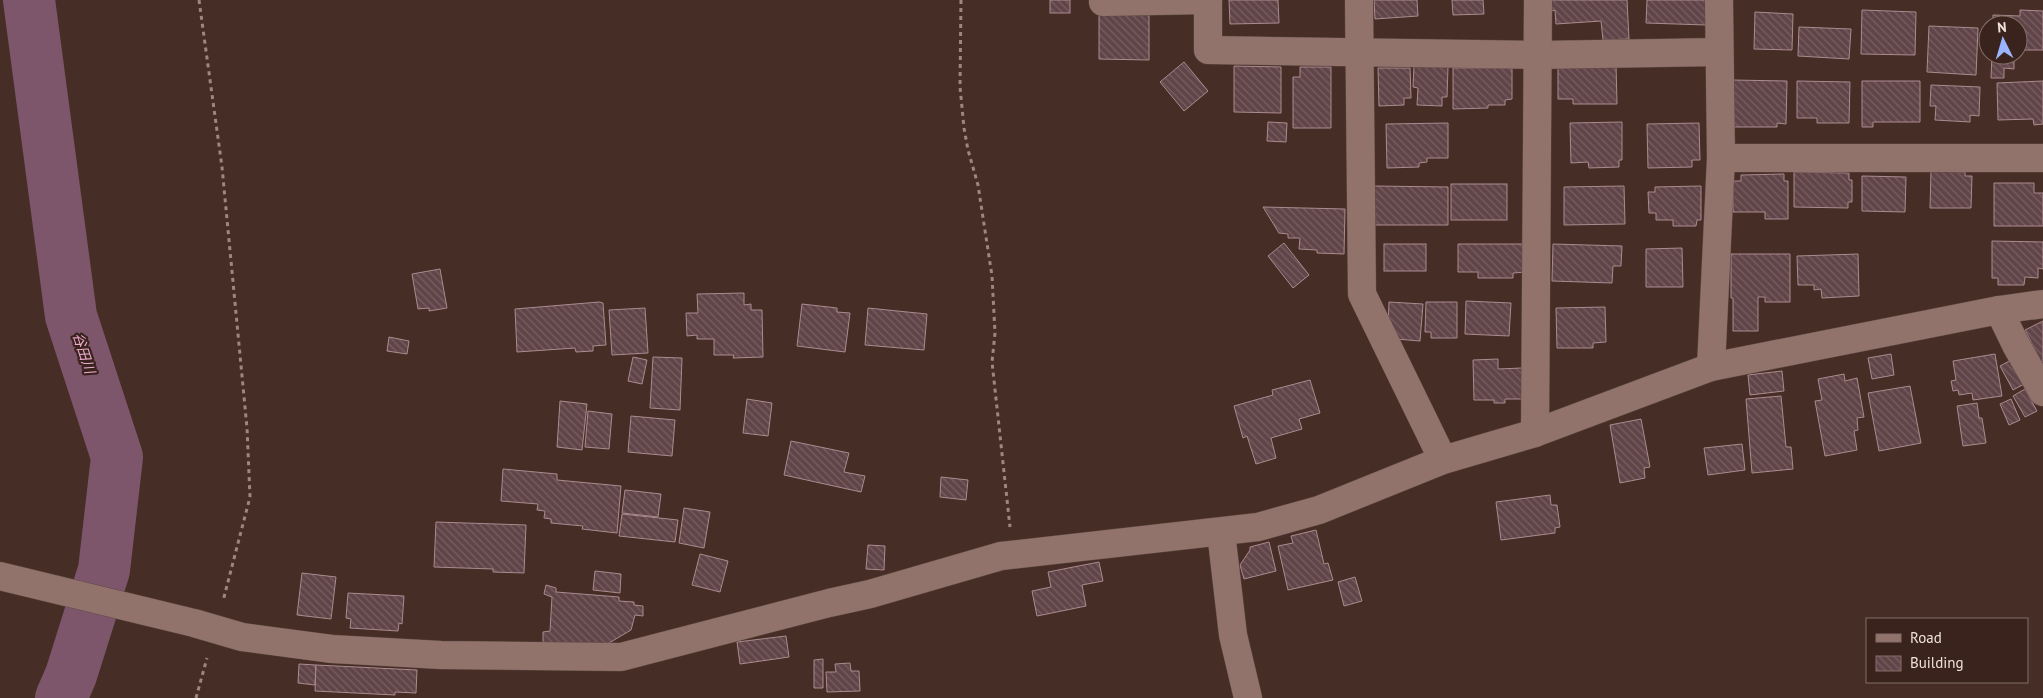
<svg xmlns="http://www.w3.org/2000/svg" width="2043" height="698" font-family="'PT Sans','Noto Sans JP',sans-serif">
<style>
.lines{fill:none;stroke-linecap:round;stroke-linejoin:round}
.river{stroke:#7d566c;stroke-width:52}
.building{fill:url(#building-back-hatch);stroke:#ab8b8f}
.street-casing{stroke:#5e4a44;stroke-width:29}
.path{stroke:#9c8882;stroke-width:3;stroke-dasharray:4 4;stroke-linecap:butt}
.street{stroke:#91736c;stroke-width:28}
.labels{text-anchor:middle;stroke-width:4.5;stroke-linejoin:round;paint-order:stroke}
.water-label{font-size:14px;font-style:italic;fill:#edabd0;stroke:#3b231d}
</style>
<defs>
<pattern id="building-back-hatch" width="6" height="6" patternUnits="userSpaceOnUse" patternTransform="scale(1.25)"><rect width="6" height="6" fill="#604448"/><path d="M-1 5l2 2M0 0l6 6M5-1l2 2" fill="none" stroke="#775f62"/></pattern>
</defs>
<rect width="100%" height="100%" fill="#462d26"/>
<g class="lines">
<path class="river" d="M29,0L71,316L117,457L104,570L71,675L61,698"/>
</g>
<g class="building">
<rect x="1050" y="0" width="20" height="13"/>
<path d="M1229,0H1278L1279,23L1230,24Z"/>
<path d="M1374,0H1417L1418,16L1375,19Z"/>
<path d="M1452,0H1483L1484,14L1453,15Z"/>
<path d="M1551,0H1627L1629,39L1603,40L1601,21L1556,24L1555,10L1552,11Z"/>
<path d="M1647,0H1707L1706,25L1646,23Z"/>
<path d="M1862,10L1916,12L1915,55L1861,54Z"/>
<path d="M2020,10L2043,11V50H2018V25H1993V15L2020,16Z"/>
<path d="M1755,12L1793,14L1792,50L1754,49Z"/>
<path d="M1099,14H1149V60L1099,59Z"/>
<path d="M1929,26L1978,28L1976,75L1927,72Z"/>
<path d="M1799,27L1851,29L1849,59L1798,56Z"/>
<path d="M1992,55H2014V69L2004,68V78H1991Z"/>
<path d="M1184,62L1208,91L1184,111L1160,82Z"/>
<path d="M1558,64H1616L1617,104H1573V99H1558Z"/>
<path d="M1234,66L1281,67V113L1234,112Z"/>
<path d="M1414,66L1448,67L1447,97H1442V106L1417,105L1418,88L1413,87Z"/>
<path d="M1300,67H1331V128H1293V77H1300Z"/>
<path d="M1378,68H1410L1411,98H1404V105L1379,106Z"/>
<path d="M1453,68H1512V99L1505,100V105H1488V108L1453,109Z"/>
<path d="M1732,80L1787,81L1786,124L1777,123V127H1732Z"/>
<path d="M1797,81L1850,82L1849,123H1817V118H1797Z"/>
<path d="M1862,81H1920V122H1873V127H1862Z"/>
<path d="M2043,81V124L2034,125L2033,119L1998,120L1997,83Z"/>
<path d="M1931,85L1980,87L1979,116L1970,115V122L1935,120L1936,106H1930Z"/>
<path d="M1268,122L1287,123L1286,142L1267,141Z"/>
<path d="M1622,122V160H1619V167L1589,168L1588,162L1571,163L1570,123Z"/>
<path d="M1448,123V158H1427V162L1419,163V167L1387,168L1386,124Z"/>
<path d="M1699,123L1700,160H1692V167L1648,168L1647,124Z"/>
<path d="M1931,171L1965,172V176H1972L1971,208H1930Z"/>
<path d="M1794,172L1849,173V180H1852V202H1848V208L1794,207Z"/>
<path d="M1784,174V181H1788V219H1765V212H1733V181H1741V175Z"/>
<path d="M1862,176L1906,177L1905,212L1862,211Z"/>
<path d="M1994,183H2034V193H2043V226H1994Z"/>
<rect x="1451" y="184" width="56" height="36"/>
<path d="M1374,186L1448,187V225H1374Z"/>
<path d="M1624,186L1625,224L1564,225V187Z"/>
<path d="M1701,186V220H1697L1696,226H1673V220H1656V213H1649L1648,192H1655V187Z"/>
<path d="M1263,207L1345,209L1344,254L1317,253V250L1299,249L1300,238H1288V234L1279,233Z"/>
<path d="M1992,241L2043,242V269L2038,268V278L2025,277L2024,285H1998V278H1992Z"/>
<path d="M1284,243L1309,275L1293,288L1268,256Z"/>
<rect x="1384" y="244" width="42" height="27"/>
<path d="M1458,244H1526V272L1513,273V278H1478V272H1458Z"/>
<path d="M1553,244L1622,246L1621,266H1613L1612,283L1552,281Z"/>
<path d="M1682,248L1683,287H1646V249Z"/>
<path d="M1731,254H1790V302H1765V297H1758V331H1733V298H1731Z"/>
<path d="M1858,254L1859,296L1822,298L1821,289L1814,290V285H1798L1797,256Z"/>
<path d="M440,269L447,308L429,311V308L418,309L412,274Z"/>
<path d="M744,293V305L751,304V310H762L763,357L733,358L734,355H714V339H697V335L687,336L686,313H698L697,294Z"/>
<path d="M1466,301L1511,303L1509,336L1465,334Z"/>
<path d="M599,302L603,303L606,345L593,346V351L576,352L575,348L517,352L515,309Z"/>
<path d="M1389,302L1423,304L1420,341L1396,339L1388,326Z"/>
<path d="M1426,302H1457V338H1431V332H1425Z"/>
<path d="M802,304L837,308V312L850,313L845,352L797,346Z"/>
<path d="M1605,307L1606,342L1593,343V348H1557L1556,308Z"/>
<path d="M645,308L648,353L612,355L609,310Z"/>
<path d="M868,308L927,314L924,350L865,345Z"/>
<path d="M2043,321V366L2025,330Z"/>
<path d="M389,337L409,341L407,354L387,351Z"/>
<path d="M1891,354L1894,375L1872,379L1868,358Z"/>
<path d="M1995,354L2002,396L1973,400L1972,393L1959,395L1958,390L1953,391L1951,381L1956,380L1953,361Z"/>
<path d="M633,357L647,360L642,384L628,381Z"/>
<path d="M653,357L682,358L680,410L650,408Z"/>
<path d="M1498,359V369L1522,368V399H1505V403H1494V400H1474L1473,360Z"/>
<path d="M2013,359L2026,383L2013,390L2000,366Z"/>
<path d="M1782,371L1784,391L1750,395L1748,375Z"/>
<path d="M1844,374L1845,381L1857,378L1864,417L1857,418L1858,430L1854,431L1857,450L1825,456L1815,401L1822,400L1818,379Z"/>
<path d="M1310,380L1320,413L1299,419L1302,429L1271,438L1276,458L1256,464L1247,436L1243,438L1234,406L1273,395L1272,390Z"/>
<path d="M1910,386L1921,443L1879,451L1868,393Z"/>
<path d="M2025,389L2037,411L2025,417L2013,396Z"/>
<path d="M1781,396L1786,447H1791L1793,469L1752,473L1746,399Z"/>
<path d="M747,399L772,403L768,436L743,433Z"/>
<path d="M2011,399L2020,420L2009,425L2000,404Z"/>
<path d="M560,401L587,404L582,450L557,447Z"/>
<path d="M1977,403L1979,418H1982L1986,443L1963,446L1957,406Z"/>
<path d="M588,411L612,414L609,449L585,447Z"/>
<path d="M631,416L675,420L672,456L628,452Z"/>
<path d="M1641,419L1650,467L1644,468L1645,478L1620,483L1610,425Z"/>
<path d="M791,441L849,453L844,472L865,476L861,492L784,475Z"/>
<path d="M1742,444L1745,470L1708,475L1704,448Z"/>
<path d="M503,469L557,474V480L621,486L617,533L582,529L583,526L551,523V519L544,518L545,511L537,510L538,504L501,501Z"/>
<path d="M941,477L968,480L966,500L940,497Z"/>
<path d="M625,490L661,494L658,517L622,513Z"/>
<path d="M1550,495L1551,505H1557L1560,527L1555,528V533L1501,540L1496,502Z"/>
<path d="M684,508L710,512L704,548L679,543Z"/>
<path d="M622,514L678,520L675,542L619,536Z"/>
<path d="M436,522L526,525L524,573L493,572V569L434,567Z"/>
<path d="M1316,530L1324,564L1328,563L1333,580L1288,590L1278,546L1293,543L1291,536Z"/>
<path d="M1269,542L1276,571L1244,579L1240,565L1250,550V547Z"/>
<path d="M868,545L885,546L884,570L866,569Z"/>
<path d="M700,554L728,561L720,592L692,585Z"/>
<path d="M1099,562L1103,581L1082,585L1086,606L1037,616L1032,591L1051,587L1048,572Z"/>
<path d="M595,571L621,574L620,593L593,590Z"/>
<path d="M302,573L336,577L331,619L297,615Z"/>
<path d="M1355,577L1362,601L1344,606L1338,582Z"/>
<path d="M546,585L556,588V592L619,597V601L634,602V605L643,606V616L635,615L631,630L609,643L559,648L543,643V632L550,631L552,597L544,594Z"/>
<path d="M348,593L404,596L402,624L399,623L398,631L350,628L351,619L346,618Z"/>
<path d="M786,636L789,657L740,664L737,642Z"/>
<path d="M823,659V688H814V660Z"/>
<path d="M850,663L851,671H859L860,691L827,692L826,672H836L835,664Z"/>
<path d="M299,664L316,665L315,685L298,683Z"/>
<path d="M316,665L417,670L416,693L395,692V695L315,691Z"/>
</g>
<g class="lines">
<defs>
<g id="street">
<path d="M1208,0V50L1538,55L1719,52"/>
<path d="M1359,0L1362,294L1443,460"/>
<path d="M1103,2L1208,0"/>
<path d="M1721,158H2043"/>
<path d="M1999,310L2016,345L2043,392"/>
<path d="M1711,367L1721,158L1719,0"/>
<path d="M1535,433L1538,0"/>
<path d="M1221,532L1233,635L1248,698"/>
<path d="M0,576L194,623L242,637L332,649L441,655L621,657L829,603L870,594L1001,556L1258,527L1319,510L1443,460L1535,433L1711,367L1999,310L2043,304"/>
</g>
</defs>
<use href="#street" class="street-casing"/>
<g class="path">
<path d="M199,0L222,167L247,428L250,497L223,601"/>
<path d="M961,0L960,87L964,128L968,150L978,185L992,276L995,333L992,362L1010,527"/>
<path d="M196,698L207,658"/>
</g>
<use href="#street" class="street"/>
</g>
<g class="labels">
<g class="water-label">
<text transform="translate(84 353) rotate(72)" y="5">谷田川</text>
</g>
</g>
<rect x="1866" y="618" width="162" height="65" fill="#3b231d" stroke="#836f69"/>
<rect x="1876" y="634" width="25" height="8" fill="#91736c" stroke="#836f69"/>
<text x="1910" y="643" font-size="15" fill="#f0e0db">Road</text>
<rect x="1876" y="656" width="25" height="15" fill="url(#building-back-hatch)" stroke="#836f69"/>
<text x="1910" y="668" font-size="15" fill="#f0e0db">Building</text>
<g transform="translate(2003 40) rotate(355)"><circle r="24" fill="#3b231d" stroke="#836f69"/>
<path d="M0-4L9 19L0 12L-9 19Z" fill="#9ab5fd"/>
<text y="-8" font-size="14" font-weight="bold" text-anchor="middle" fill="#f0e0db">N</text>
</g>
</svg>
